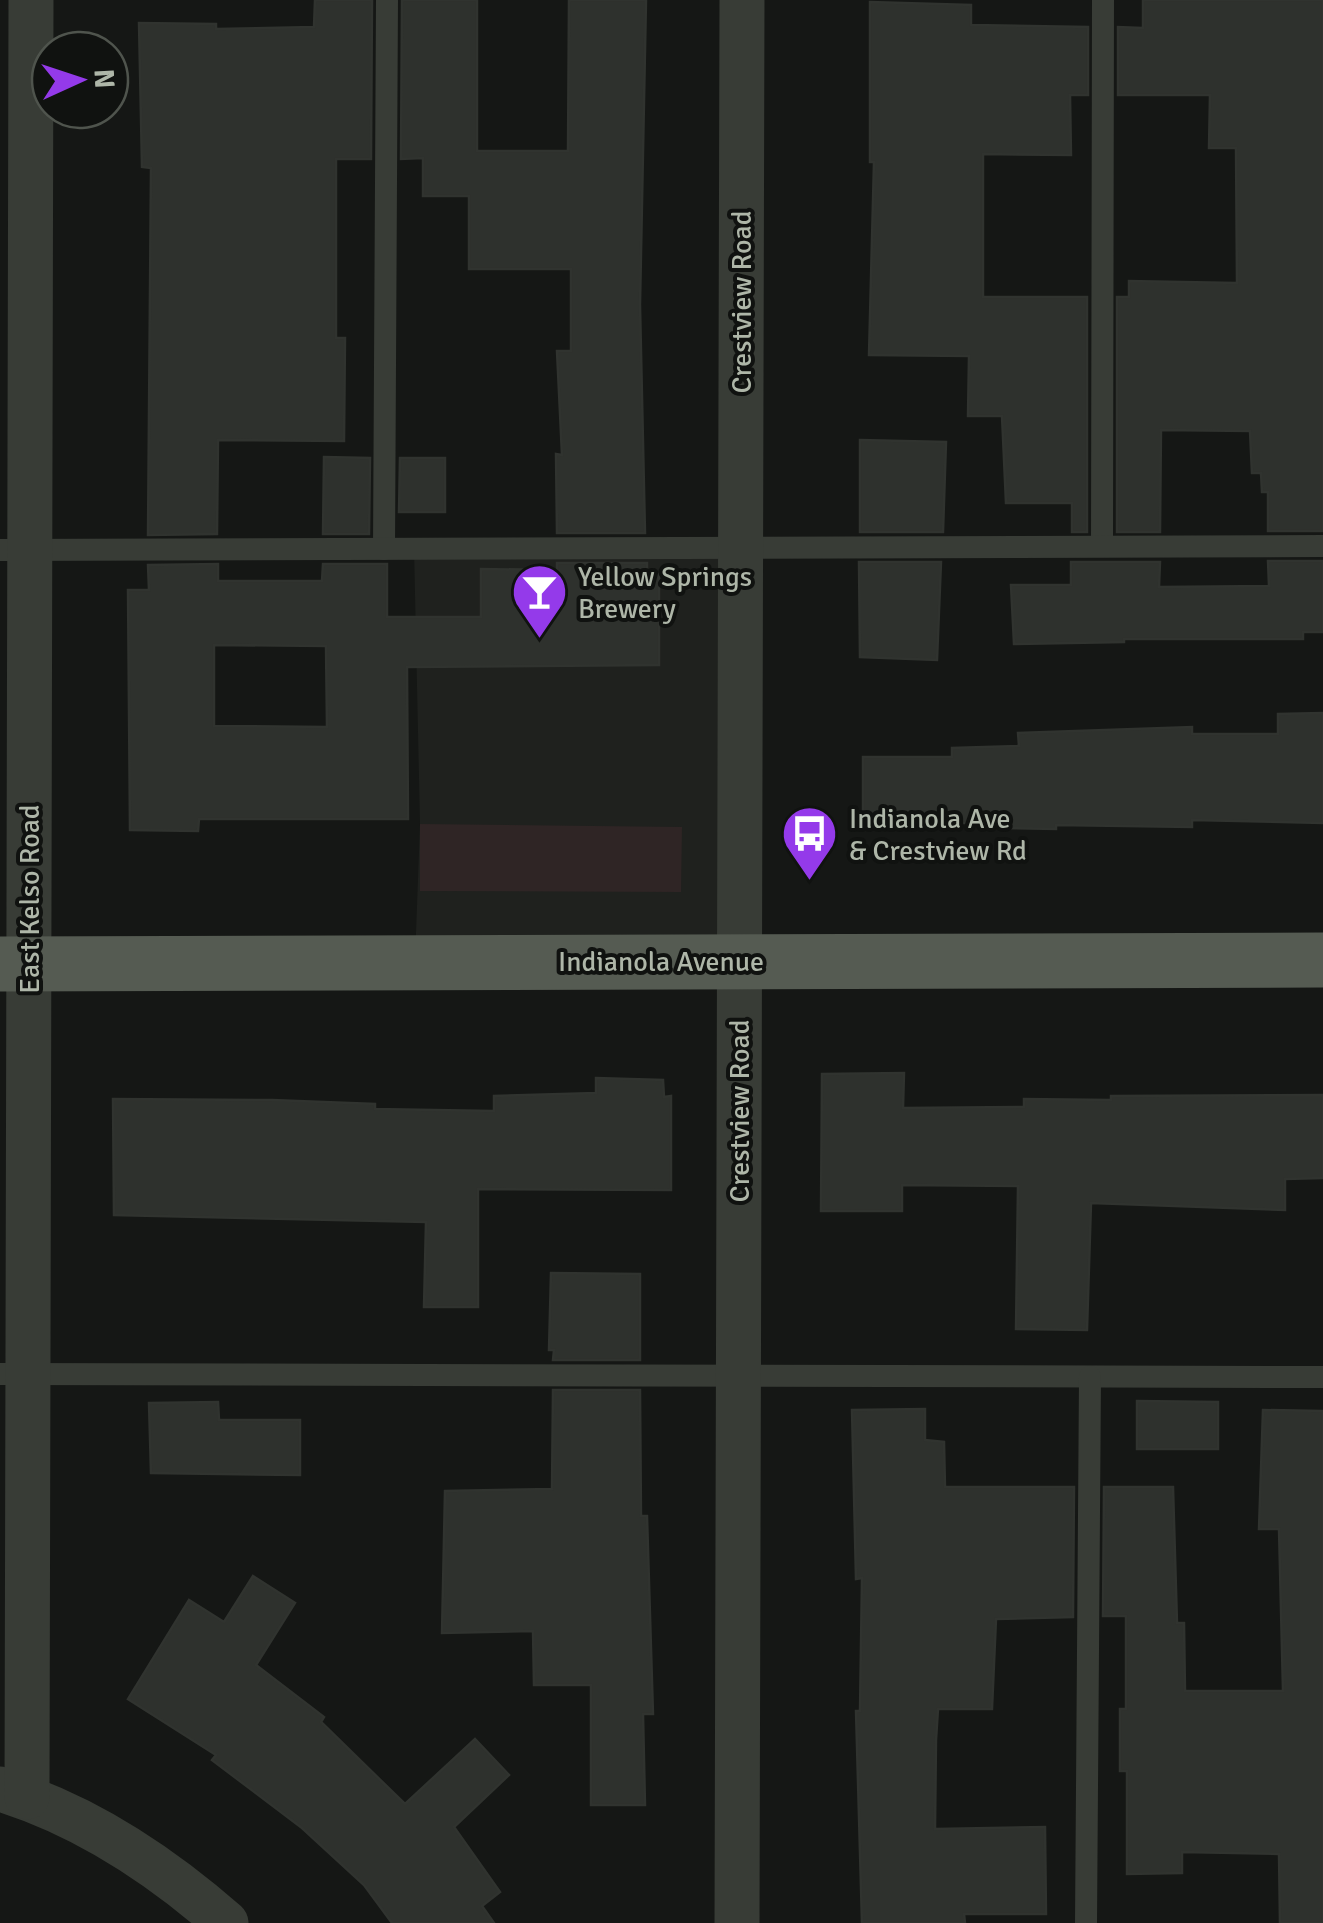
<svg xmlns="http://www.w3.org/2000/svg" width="1323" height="1923" font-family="Signika,sans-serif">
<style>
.built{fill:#1f211e}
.green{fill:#2f2525}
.building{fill:#2e312d;stroke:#30332f;stroke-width:2.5;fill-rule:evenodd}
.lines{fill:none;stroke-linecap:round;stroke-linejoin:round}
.lane{stroke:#383c36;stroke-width:22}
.street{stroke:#383c36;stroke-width:45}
.primary{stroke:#555b52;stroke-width:55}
.labels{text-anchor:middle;stroke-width:8;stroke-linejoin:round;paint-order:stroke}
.street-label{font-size:28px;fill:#aeb6a8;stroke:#101210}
.poi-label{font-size:28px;fill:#aeb6a8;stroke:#101210;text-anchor:start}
</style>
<rect width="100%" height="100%" fill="#151715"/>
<path class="built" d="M414,548H741L740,961L415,960L420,824Z"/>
<path class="green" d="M420,824L682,827L681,892L420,891Z"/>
<g class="building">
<path d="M315,0H372L371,159H336V338H345L344,441L218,440L217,534L148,535L151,168L142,167L139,23L216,24V29L314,27Z"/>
<path d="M402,0H477V151H568L569,0H646L640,305L645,533H557L556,454L562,455L557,351H571V269H469V196H423V158L401,159Z"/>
<path d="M1143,0H1323V531H1268V492H1262L1261,473H1252L1250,431L1161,430L1160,532H1117V297H1129V281L1237,283L1236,148H1209L1210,95H1118V27L1143,28Z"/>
<path d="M870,2L971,5V25L1088,27V95H1070L1071,155L983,154V297H1087V532H1072V503H1006L1002,416H968L969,356L869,355L874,162H870Z"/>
<path d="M860,440L946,442L943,532H860Z"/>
<path d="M324,457L370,458L369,534H323Z"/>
<path d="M400,458H445V512H399Z"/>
<path d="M1268,561H1323V632H1303V639H1124V642L1014,644L1011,585H1071V562H1160L1159,587L1269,586Z"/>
<path d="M859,562H941L937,660L860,657Z"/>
<path d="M557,563H647V573L659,574V665L407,667L408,819H199L198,831L130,830L128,590H149L148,565L218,564V581H322L323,564H387V617H481V569L557,570ZM214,645L326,646L327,727L214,726Z"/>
<path d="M1323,713V823L1192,820V827L1056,825V829L998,828V823H863V757H952V748L1019,746L1018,733L1192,727V734H1278V714Z"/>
<path d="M904,1073L903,1108L1024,1107V1099L1111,1100V1096L1323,1095V1178L1285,1179V1210L1091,1203L1087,1330L1016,1329L1018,1186L902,1185V1211H821L822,1074Z"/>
<path d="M596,1078L663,1080L664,1097L671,1096V1190L478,1189V1307H424L426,1222L114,1215L113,1099L272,1100L375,1104V1109L494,1111V1096L596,1093Z"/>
<path d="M551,1273L640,1274V1360H553L554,1350H549Z"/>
<path d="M553,1390H640L641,1516H647L653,1714H643L645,1805H591V1685H534L533,1631L442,1633L445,1491L552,1489Z"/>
<path d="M1137,1401L1218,1402V1449H1137Z"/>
<path d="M218,1402L219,1420H300V1475L151,1473L149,1403Z"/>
<path d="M925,1409V1440L944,1442L945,1487H1074L1073,1617L996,1619L992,1709H938L936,1740L935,1829L1045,1827L1046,1914H964L965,1923H862L856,1711H860L862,1578L856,1579L852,1410Z"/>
<path d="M1263,1410L1323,1411V1923H1280L1279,1854L1182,1852V1873L1127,1874V1771H1120V1709H1126V1616H1103L1104,1487H1173L1177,1623H1184L1185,1691H1283L1279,1529H1259Z"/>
<path d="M253,1576L295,1603L256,1665L324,1717L321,1722L405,1804L475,1739L509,1775L454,1827L500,1892L482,1906L494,1923H392L364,1885L302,1828L212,1760L216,1755L128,1699L189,1600L224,1622Z"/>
</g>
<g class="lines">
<g class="lane">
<path d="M1102,546L1103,0"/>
<path d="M384,549L387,0"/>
<path d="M0,550L1323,546"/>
<path d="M0,1374L1323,1377"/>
<path d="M1086,1923L1090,1377"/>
</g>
<g class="street">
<path d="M0,1789C85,1815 160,1865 226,1923"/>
<path d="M27,1797L31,0"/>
<path d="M737,1923L742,0"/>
</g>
<path class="primary" d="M0,964L1323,960"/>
</g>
<defs>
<symbol id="bar-pin" viewBox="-11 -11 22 30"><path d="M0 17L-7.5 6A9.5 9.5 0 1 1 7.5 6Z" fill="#943aea" stroke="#101210"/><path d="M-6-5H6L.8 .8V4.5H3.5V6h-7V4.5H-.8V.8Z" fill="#fff"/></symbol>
<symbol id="bus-pin" viewBox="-11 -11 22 30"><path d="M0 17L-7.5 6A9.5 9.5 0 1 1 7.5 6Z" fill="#943aea" stroke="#101210"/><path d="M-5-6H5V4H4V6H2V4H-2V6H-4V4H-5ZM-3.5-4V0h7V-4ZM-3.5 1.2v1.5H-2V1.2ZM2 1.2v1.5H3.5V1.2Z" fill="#fff"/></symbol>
</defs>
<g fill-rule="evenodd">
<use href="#bar-pin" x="508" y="560" width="63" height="86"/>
<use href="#bus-pin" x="778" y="802" width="63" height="86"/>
</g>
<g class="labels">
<g class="street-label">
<text transform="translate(741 302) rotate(-90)" y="10">Crestview Road</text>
<text transform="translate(29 899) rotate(-90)" y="10">East Kelso Road</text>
<text x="661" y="971">Indianola Avenue</text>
<text transform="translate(739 1111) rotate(-90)" y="10">Crestview Road</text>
</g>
<g class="poi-label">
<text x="578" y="586">Yellow Springs<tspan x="578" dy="32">Brewery</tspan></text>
<text x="849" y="828">Indianola Ave<tspan x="849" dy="32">&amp; Crestview Rd</tspan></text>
</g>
</g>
<g transform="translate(80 80) rotate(87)"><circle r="48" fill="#101210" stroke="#4f544d" stroke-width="2.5"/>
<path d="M0-8L18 38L0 25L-18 38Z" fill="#943aea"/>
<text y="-15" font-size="28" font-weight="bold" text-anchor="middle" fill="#aeb6a8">N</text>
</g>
</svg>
